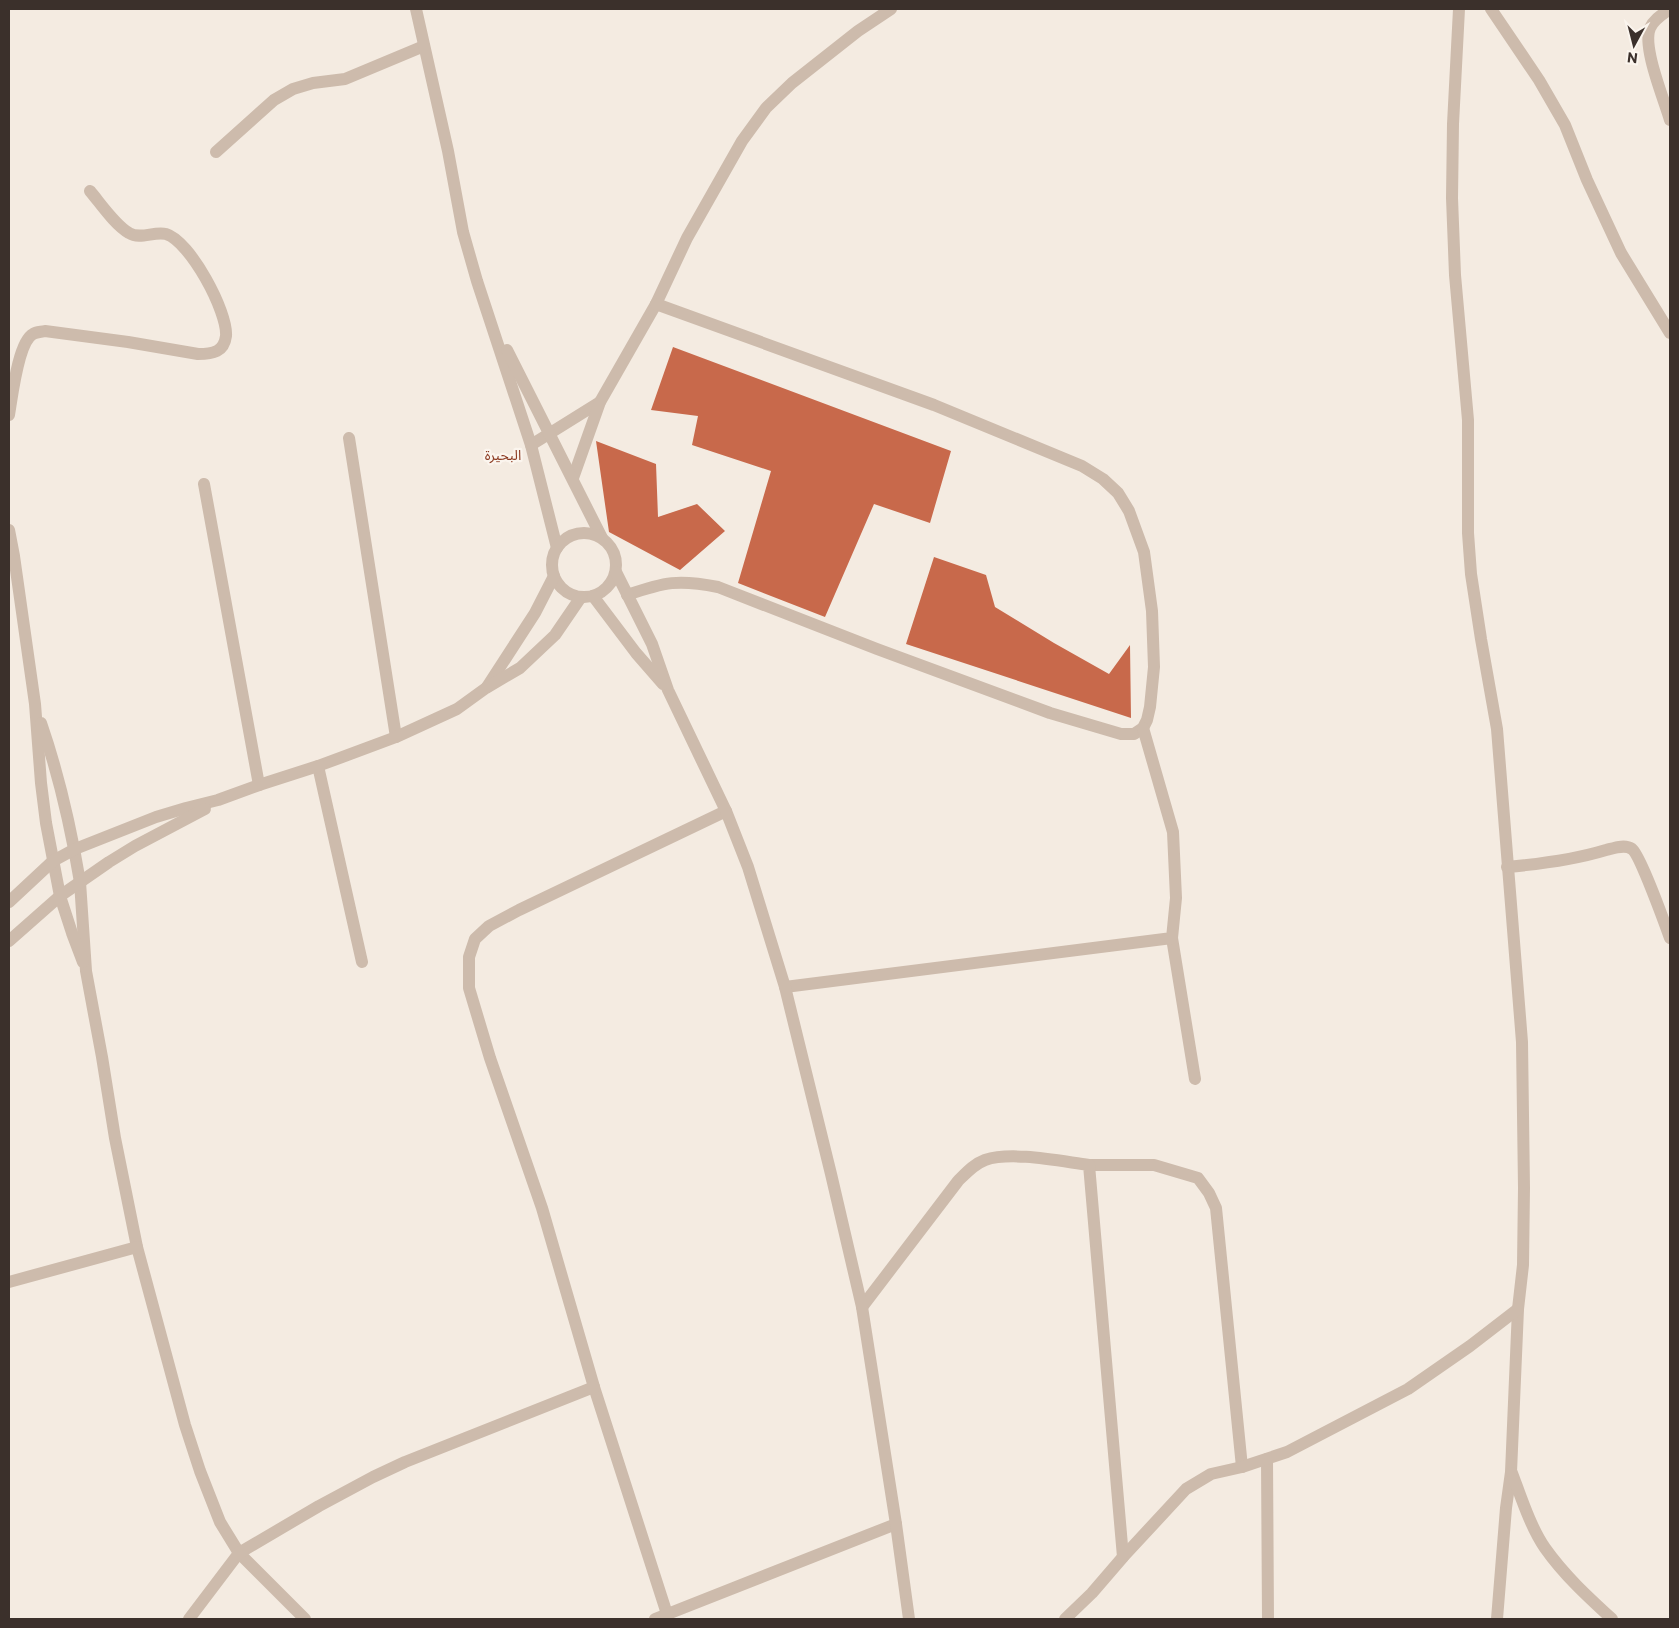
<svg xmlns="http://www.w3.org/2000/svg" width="1679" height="1628" font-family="Commissioner,'Noto Sans Arabic',sans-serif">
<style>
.building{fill:#c8694b}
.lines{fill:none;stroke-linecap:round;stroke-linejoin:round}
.minor{stroke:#cdbbac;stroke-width:12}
.tertiary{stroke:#cdbbac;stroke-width:12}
.labels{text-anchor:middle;stroke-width:4.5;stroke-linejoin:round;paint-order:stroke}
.neighbourhood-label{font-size:14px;fill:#8c3b22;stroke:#fbf5ee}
</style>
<rect width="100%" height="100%" fill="#f4ebe1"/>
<g class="building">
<path d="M673,347L951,451L930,523L874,504L825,617L738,583L771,471L692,445L698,416L651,410Z"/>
<path d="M596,441L656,464L658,517L697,504L725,531L680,570L609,532Z"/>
<path d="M934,557L986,575L995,607L1054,643L1109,674L1130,645L1131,718L906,644Z"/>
</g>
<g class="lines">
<g class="minor">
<path d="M1459,9L1453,124L1452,198L1455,275L1468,420V533L1471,574L1481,639L1497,729L1522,1042L1524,1188L1523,1265L1518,1309L1511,1472L1506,1508L1497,1619"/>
<path d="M1491,9L1539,80L1565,125L1587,180L1621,253L1670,333"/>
<path d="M1670,9C1663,14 1654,19 1650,28C1642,47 1664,99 1670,120"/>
<path d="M216,152L274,100L293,89L313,83L345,79L424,46"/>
<path d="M9,415C12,398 18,342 33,334C36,332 41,332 45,331L128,342L198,354C213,354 224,352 226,336C228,312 190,241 166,234C154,231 140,240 129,233C115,225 101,204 90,191"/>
<path d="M349,438L396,737"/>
<path d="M531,445L600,402"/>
<path d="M573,478L600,402L656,304L687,238L742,141L766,108L792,83L858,31L891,9"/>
<path d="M204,484L259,785"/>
<path d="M627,595C665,582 678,579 718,587L877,649L1050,713L1121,734H1134L1143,728L1147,720L1150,707L1154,667L1152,611L1144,552L1129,511L1118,493L1103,479L1082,466L934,405L656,304"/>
<path d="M318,766L362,962"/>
<path d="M1507,867C1541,864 1573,860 1606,850C1614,848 1625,844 1632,849C1640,855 1665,924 1670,938"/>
<path d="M80,882L86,971L102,1057L115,1138L137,1247L185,1425L200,1471L220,1522L239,1553L305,1619"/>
<path d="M60,896L72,933L83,962"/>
<path d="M1172,938L1195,1079"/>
<path d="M785,987L1172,938L1176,898L1173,832L1143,728"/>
<path d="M1089,1165H1154L1198,1178L1209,1193L1216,1208L1242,1467"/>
<path d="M9,1282L137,1247"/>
<path d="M862,1307L958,1181C966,1173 974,1164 985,1160C1012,1151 1059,1161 1089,1165L1123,1557"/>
<path d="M1267,1459L1268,1619"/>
<path d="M1512,1473C1521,1497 1531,1528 1545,1548C1564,1575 1588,1597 1612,1619"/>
<path d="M667,1614L594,1387L542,1208L490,1058L469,988V957L475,939L489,926L519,910L726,811"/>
<path d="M189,1619L239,1553L319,1506L373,1477L405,1462L594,1387"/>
<path d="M655,1619L896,1524"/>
<path d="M1065,1619L1092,1593L1123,1557L1186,1489L1211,1474L1242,1467L1287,1452L1408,1389L1470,1346L1518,1309"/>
</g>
<g class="tertiary">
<path d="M416,9L448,151L463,232L477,281L531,445L557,548"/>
<path d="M507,350L602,538"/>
<path d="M9,530L14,556L35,704L41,783L46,823L60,896"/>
<circle cx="584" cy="565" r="32"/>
<path d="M616,572L652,644L668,690L726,811L748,867L785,987L831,1174L862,1307L896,1524L909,1619"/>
<path d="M593,596L636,653L663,684"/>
<path d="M487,687L535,613L554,576"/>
<path d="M41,723C59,775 71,828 80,882"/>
<path d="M9,902L53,861L75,849L156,817L186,808L218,800L259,785L318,766L396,737L457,709L486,688L520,668L555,635L581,597"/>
<path d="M9,941L60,896L109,862L135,846L205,809"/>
</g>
</g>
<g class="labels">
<g class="neighbourhood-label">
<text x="503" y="460">البحيرة</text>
</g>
</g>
<rect width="1679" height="1628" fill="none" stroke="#3b302b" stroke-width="20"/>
<g transform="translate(1634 45) rotate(187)" stroke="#fbf5ee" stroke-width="4" paint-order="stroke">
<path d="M0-4L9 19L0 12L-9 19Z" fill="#3b302b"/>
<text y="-8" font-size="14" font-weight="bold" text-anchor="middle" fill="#3b302b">N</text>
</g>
</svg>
